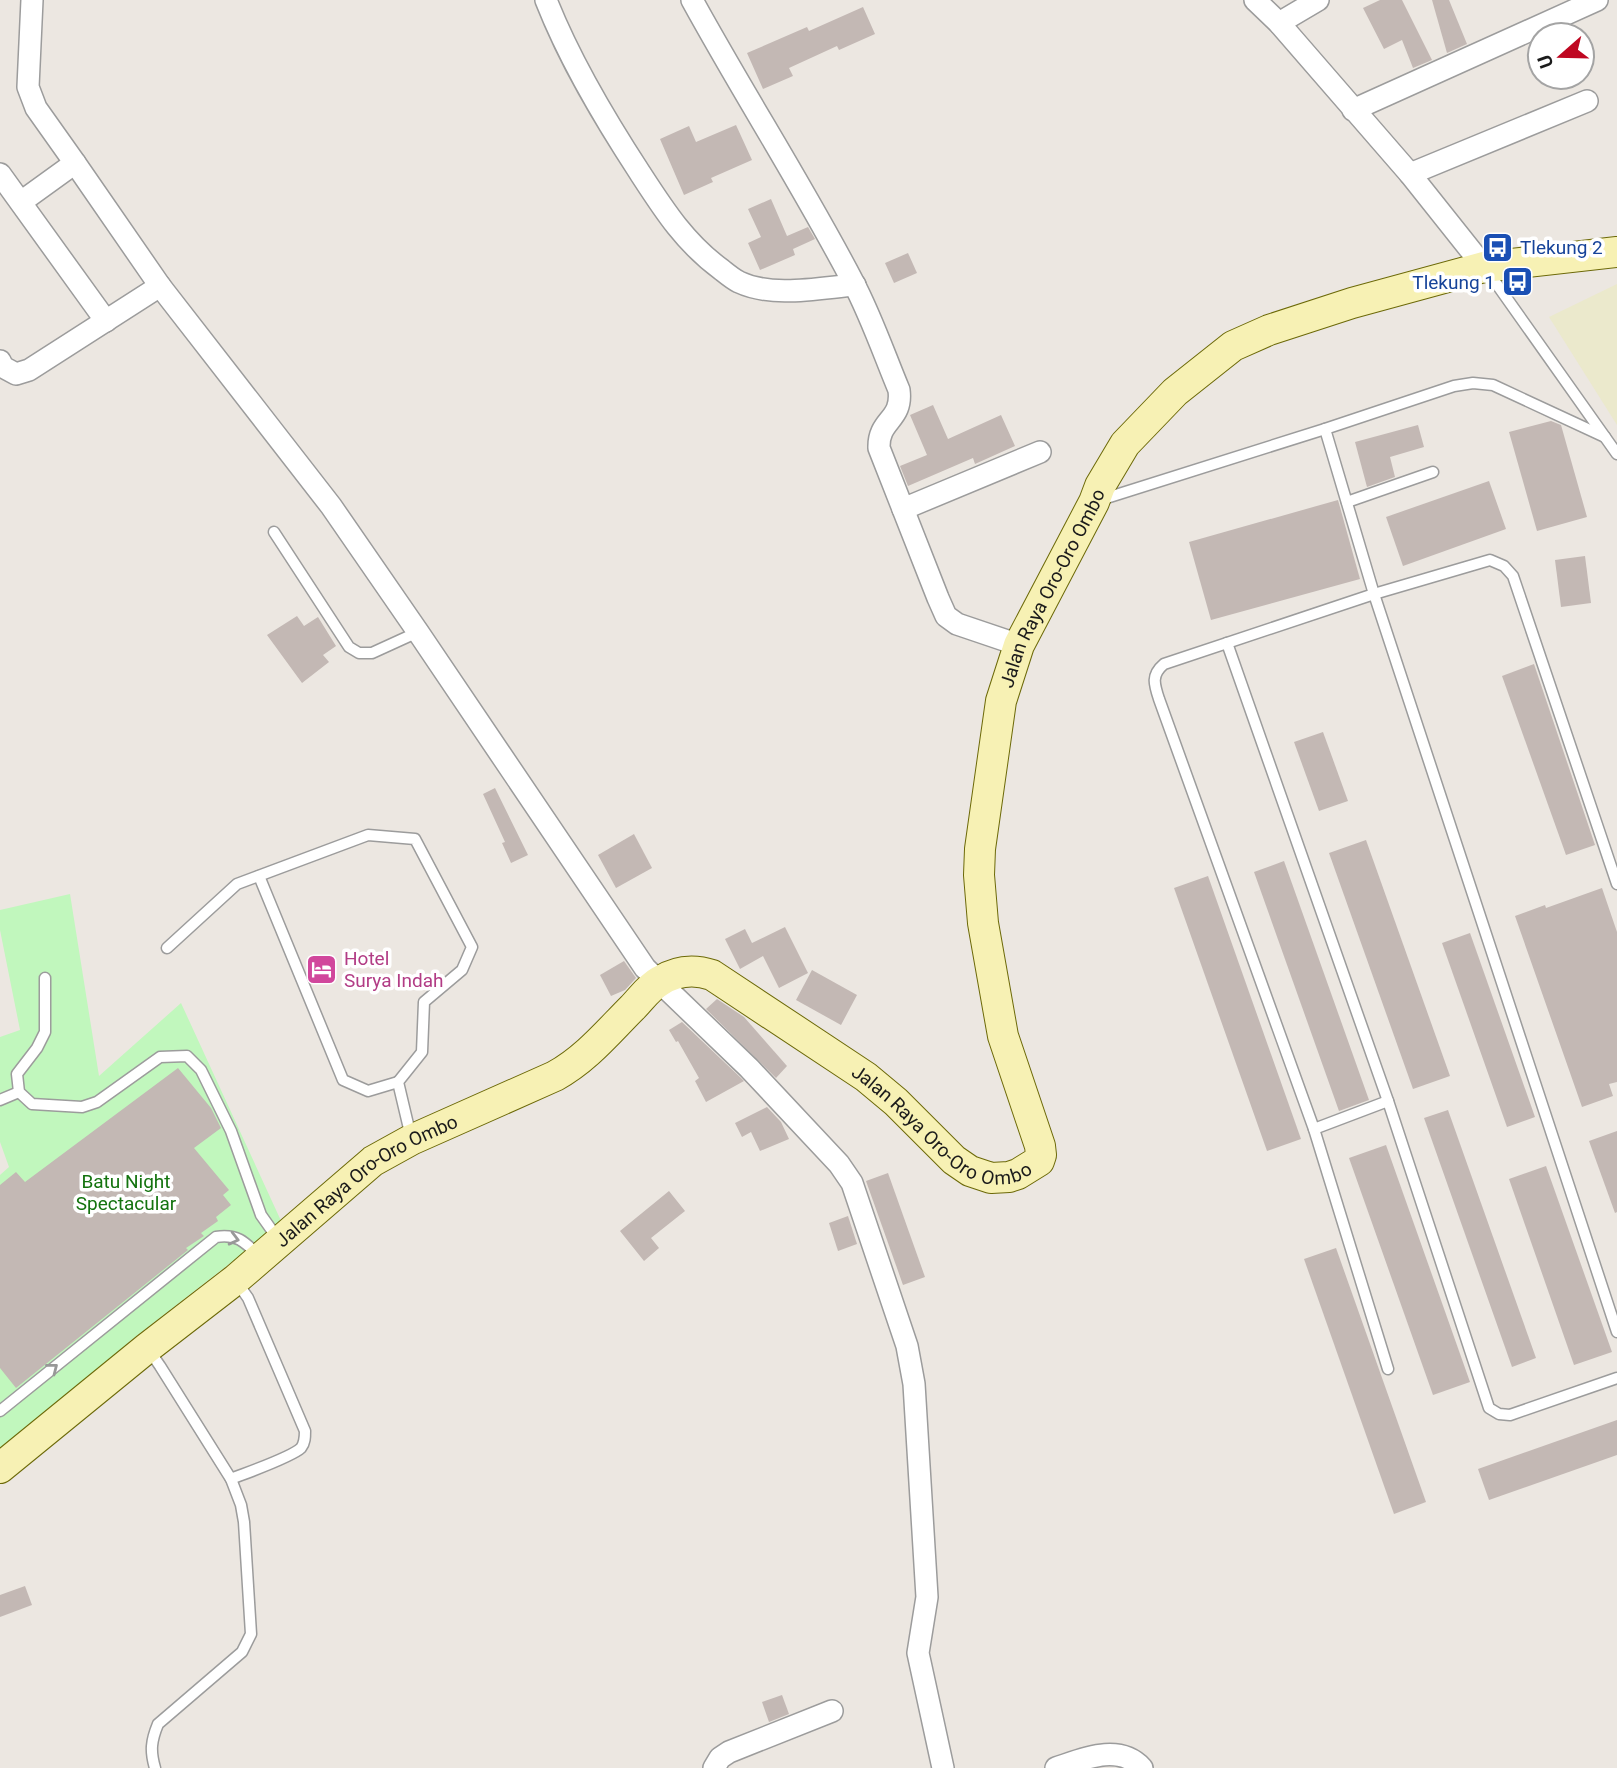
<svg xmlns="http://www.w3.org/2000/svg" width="1617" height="1768" font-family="Roboto,sans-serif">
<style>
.farmland{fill:#ebe9cc}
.park{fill:#c1f7bd}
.building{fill:#c3b8b4}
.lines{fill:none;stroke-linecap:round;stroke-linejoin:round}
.service-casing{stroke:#9c9c9c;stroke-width:13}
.minor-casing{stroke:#9c9c9c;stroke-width:24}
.secondary-casing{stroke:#6c6908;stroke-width:32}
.service{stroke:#fff;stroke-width:10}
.minor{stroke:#fff;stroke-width:21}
.secondary{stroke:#f7f1b4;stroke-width:30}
.oneway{stroke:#989898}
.labels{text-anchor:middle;stroke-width:7;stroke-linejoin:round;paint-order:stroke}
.transit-label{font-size:19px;fill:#164399;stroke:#fff;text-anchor:start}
.street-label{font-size:19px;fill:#1b1b1b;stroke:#fff}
.hotel-label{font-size:19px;fill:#b23c85;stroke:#fff;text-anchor:start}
.park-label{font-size:19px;fill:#14730f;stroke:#fff}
</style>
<rect width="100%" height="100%" fill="#ece7e1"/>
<path class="farmland" d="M1617,284V425L1549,317Z"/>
<path class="park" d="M70,894L99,1076L181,1003L282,1223L130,1341L0,1457V1175L9,1167L0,1142V1037L20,1030L0,930V910Z"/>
<g class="building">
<path d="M1380,0H1402L1432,60L1413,68L1402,40L1384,49L1363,8Z"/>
<path d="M1432,0H1449L1467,44L1447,53Z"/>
<path d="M863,7L875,34L839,50L837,46L789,68L793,76L763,89L747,53L807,27L809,31Z"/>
<path d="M736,125L752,160L711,178L713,182L684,195L660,139L689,126L696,142Z"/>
<path d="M771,199L787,236L808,227L815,239L793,249L795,255L760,270L748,243L761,237L748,209Z"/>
<path d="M908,253L917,273L894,283L885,263Z"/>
<path d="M933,405L948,439L1001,415L1015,446L975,464L973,458L908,486L900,466L927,455L910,415Z"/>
<path d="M1551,421L1561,425L1587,517L1537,531L1509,432Z"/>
<path d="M1418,425L1424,447L1390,457L1395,477L1367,487L1355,442Z"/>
<path d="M1489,481L1506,529L1403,566L1386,517Z"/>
<path d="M1338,500L1360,579L1211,620L1189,542Z"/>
<path d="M1585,556L1591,603L1561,607L1555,560Z"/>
<path d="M297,616L304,626L318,617L336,646L323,655L329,662L302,683L267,635Z"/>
<path d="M1534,664L1595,845L1566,855L1502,676Z"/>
<path d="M1323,732L1348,801L1319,811L1294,742Z"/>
<path d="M495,788L528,855L511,863L502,843L505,842L483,794Z"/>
<path d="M634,834L652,868L616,888L598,855Z"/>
<path d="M1366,840L1450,1076L1413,1089L1329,853Z"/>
<path d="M1284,861L1369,1100L1339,1111L1254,872Z"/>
<path d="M1208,876L1301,1139L1267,1151L1174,888Z"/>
<path d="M1602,888L1617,932V1082L1609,1084L1613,1096L1582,1107L1515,916L1545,905L1546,908Z"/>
<path d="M785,927L808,973L779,988L763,956L740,969L725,939L745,929L752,943Z"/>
<path d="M1470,933L1535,1117L1507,1127L1442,943Z"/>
<path d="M624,961L636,978L625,990L611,996L600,975Z"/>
<path d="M812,970L857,995L841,1025L796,1000Z"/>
<path d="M717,999L744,1017L787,1066L776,1078L706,1009Z"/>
<path d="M682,1022L740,1077L744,1081L706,1102L695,1081L699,1078L678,1041L676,1042L669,1030Z"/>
<path d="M178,1068L211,1108L221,1128L194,1148L229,1190L223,1195L231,1205L216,1217L218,1221L201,1233L204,1236L186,1248L188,1250L16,1388L0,1368V1185L16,1172L25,1182Z"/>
<path d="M767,1107L781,1122L789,1139L760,1151L751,1132L742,1137L735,1123Z"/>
<path d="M1448,1110L1536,1358L1512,1367L1424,1118Z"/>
<path d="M1617,1131V1212L1615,1213L1589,1141Z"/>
<path d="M1386,1145L1470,1382L1433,1395L1349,1158Z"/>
<path d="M1546,1166L1612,1352L1574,1365L1509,1179Z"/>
<path d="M888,1173L925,1277L903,1285L866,1181Z"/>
<path d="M669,1191L685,1211L651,1238L659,1248L644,1261L620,1231Z"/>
<path d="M848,1216L857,1244L838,1251L829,1223Z"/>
<path d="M1336,1248L1426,1502L1394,1514L1304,1259Z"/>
<path d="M1617,1420V1455L1489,1500L1478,1469Z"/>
<path d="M25,1586L32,1605L0,1617V1595Z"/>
<path d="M782,1695L789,1714L769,1722L762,1702Z"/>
</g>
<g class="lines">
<defs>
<g id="service">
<path d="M1486,269L1617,454"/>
<path d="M1605,437L1493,385L1473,383L1454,386L1325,429L1374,594L1617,1332"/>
<path d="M1100,500L1325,429"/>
<path d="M1347,502L1433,472"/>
<path d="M274,532L349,647L359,653H372L418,632"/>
<path d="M1227,643L1388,1101L1489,1408L1499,1414L1510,1415L1617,1378"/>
<path d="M259,876L343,1080L368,1091L398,1082"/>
<path d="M167,948L237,884L368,835L415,839L472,947L462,970L424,1002L422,1052L398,1082L411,1137"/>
<path d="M45,978V1032L37,1048L17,1074L19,1092L32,1104L82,1107L97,1102L160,1057L187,1056L201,1070L231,1131L261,1215L278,1239"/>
<path d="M0,1100L19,1092"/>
<path d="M1314,1129L1388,1101"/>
<path d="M149,1350L160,1366L231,1479L241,1505L244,1522L251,1634L242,1652L158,1724C151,1741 150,1751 155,1768"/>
<path d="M1388,1369L1314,1129L1159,699C1154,684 1151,675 1164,664L1374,594L1490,560L1504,566L1513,576L1617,884"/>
<path d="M0,1411L216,1237C237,1234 244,1241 258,1255"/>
<path d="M231,1479C246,1473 292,1457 301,1448C305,1443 305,1437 305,1431L248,1298L236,1281"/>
</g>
<g id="minor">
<path d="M32,0L28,87L36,108L75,163L160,286L331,506L418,632L645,968L749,1068L839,1164L852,1183L907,1346L914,1384L927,1597L918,1653L943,1768"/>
<path d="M546,0C570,61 604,118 640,173C664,210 685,243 722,270C727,274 733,279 739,282C773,298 819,288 855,285"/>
<path d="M692,0C744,95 803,186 853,282C871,316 884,354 899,390C903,421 878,419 879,448L938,598L946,616L957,624L1019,645"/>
<path d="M1255,0L1279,23L1410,174L1484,267"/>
<path d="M1279,23L1318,0"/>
<path d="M1353,110L1597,0"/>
<path d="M0,174L106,321"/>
<path d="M1410,174L1587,101"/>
<path d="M21,202L75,163"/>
<path d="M0,361L3,367L16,374L29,370L160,286"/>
<path d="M903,509L1040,452"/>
<path d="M714,1768L720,1758L729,1752L832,1711"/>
<path d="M1056,1768C1083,1759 1119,1743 1142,1768"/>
</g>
<g id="secondary">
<path id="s1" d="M0,1468L147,1348L235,1280L373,1161L411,1140L555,1076C586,1059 608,1032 632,1008C641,999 649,987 660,981C676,971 694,969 712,975L866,1077L896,1102L954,1160L970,1171L991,1178L1009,1177L1018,1174L1039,1161L1041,1155L1040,1146L1003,1036L983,923L979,875L980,849L1001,701L1019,645L1094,502L1100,486L1125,444L1175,392L1233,346L1269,330L1352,303L1484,267L1617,252"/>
</g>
</defs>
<use href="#service" class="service-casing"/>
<use href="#minor" class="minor-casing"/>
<use href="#secondary" class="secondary-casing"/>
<use href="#service" class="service"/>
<use href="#minor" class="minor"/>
<use href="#secondary" class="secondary"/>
</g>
<defs><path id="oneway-chevron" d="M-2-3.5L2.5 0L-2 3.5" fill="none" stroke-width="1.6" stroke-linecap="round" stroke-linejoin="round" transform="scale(1.75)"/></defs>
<g class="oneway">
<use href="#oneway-chevron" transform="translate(234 1239) rotate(14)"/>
<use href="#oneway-chevron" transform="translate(53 1368) rotate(-38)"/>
</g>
<defs>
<symbol id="bus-square" viewBox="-11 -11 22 22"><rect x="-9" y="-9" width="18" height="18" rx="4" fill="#1a4fb4" stroke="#fff"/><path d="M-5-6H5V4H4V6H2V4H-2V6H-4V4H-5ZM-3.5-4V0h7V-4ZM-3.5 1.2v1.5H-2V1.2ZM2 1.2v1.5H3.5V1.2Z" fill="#fff"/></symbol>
<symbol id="hotel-square" viewBox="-11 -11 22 22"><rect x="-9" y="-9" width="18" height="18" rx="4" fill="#d1479c" stroke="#fff"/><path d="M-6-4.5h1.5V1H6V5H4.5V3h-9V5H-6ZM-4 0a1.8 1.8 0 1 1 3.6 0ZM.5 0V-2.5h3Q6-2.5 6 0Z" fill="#fff"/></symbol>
</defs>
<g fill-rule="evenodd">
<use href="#bus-square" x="1480" y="230" width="35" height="35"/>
<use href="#bus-square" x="1500" y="264" width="35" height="35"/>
<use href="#hotel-square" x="304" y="952" width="35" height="35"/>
</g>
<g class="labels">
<g class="transit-label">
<text x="1520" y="254">Tlekung 2</text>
<text x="1495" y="289" text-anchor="end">Tlekung 1</text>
</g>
<g class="street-label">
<text dy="7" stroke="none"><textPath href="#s1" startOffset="1874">Jalan Raya Oro-Oro Ombo</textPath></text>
<text dy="7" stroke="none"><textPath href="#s1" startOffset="1160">Jalan Raya Oro-Oro Ombo</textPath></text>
<text dy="7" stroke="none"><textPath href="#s1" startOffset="467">Jalan Raya Oro-Oro Ombo</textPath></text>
</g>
<g class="hotel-label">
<text x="344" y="965">Hotel<tspan x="344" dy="22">Surya Indah</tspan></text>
</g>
<g class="park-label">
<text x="126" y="1188">Batu Night<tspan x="126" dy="22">Spectacular</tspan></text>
</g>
</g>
<g transform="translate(1561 56) rotate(250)"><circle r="33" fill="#ffffff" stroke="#a4a4a4" stroke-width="2"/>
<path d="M0-5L12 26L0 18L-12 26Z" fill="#bf0721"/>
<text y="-10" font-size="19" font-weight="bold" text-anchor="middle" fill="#1b1b1b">U</text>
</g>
</svg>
